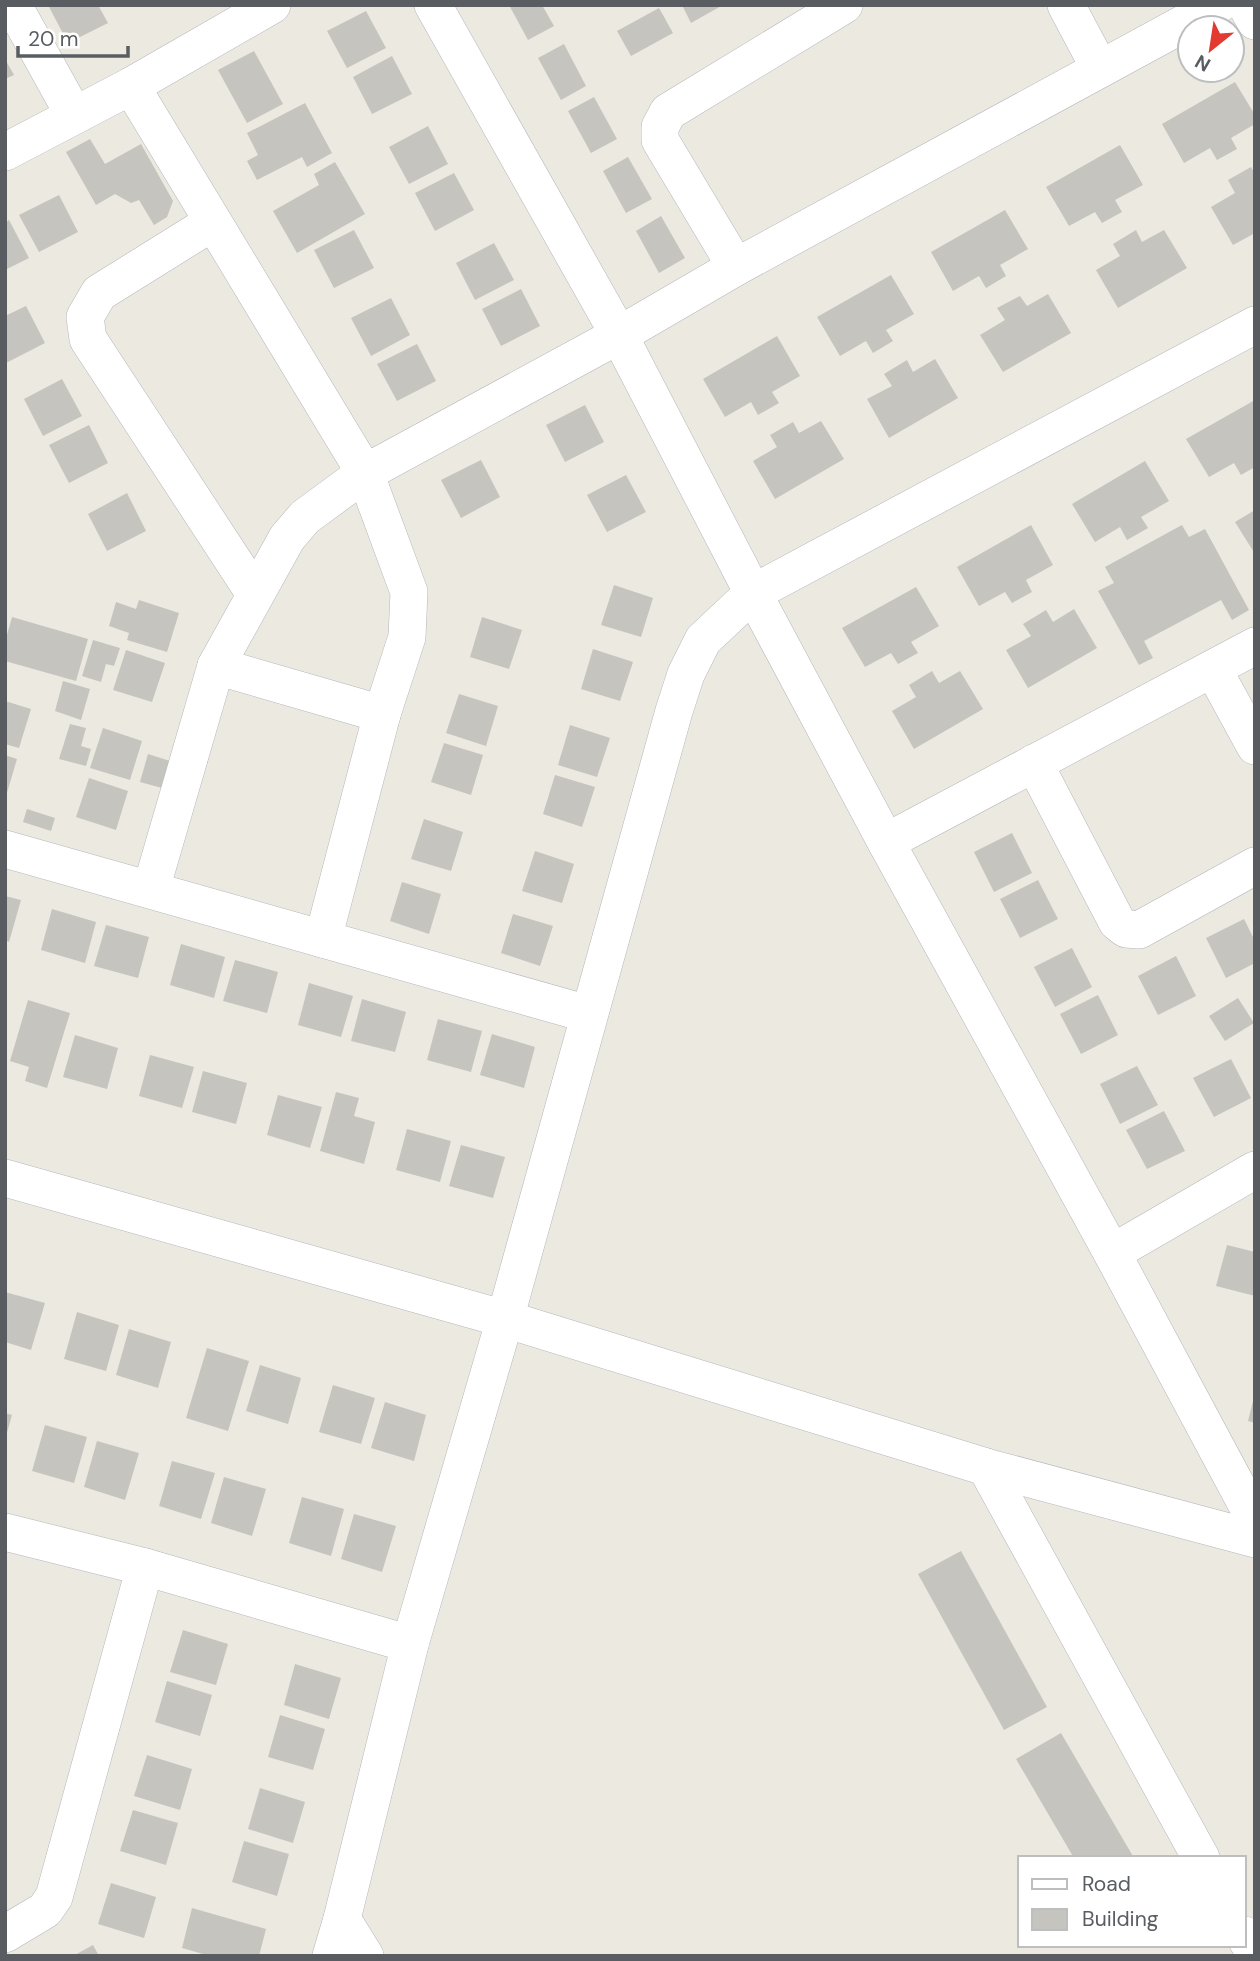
<svg xmlns="http://www.w3.org/2000/svg" width="1260" height="1961" font-family="'DM Sans',sans-serif">
<style>
.building{fill:#c6c4be}
.lines{fill:none;stroke-linecap:round;stroke-linejoin:round}
.minor-casing{stroke:#b3b7bb;stroke-width:38}
.minor{stroke:#fff;stroke-width:37}
</style>
<rect width="100%" height="100%" fill="#ece9e1"/>
<g class="building">
<path d="M48,5H98L108,23L68,43Z"/>
<path d="M509,5H542L554,26L528,40Z"/>
<path d="M682,5H723L691,23Z"/>
<path d="M659,8L673,33L631,56L617,31Z"/>
<path d="M366,11L386,48L347,68L327,31Z"/>
<path d="M564,44L586,86L561,100L538,58Z"/>
<path d="M254,51L283,104L247,123L218,70Z"/>
<path d="M392,56L412,94L372,114L353,77Z"/>
<path d="M5,59L14,75L5,79Z"/>
<path d="M1235,82L1255,115V124L1231,138L1237,149L1217,160L1210,148L1184,163L1162,124Z"/>
<path d="M594,97L617,139L591,153L568,111Z"/>
<path d="M305,103L332,153L307,167L302,157L257,180L247,161L258,155L247,133Z"/>
<path d="M428,126L448,164L409,184L389,147Z"/>
<path d="M90,139L105,164L141,144L173,201L167,217L154,225L139,200L131,203L115,194L96,205L66,152Z"/>
<path d="M1120,145L1143,185L1115,200L1122,212L1102,223L1095,212L1069,226L1046,187Z"/>
<path d="M628,157L652,199L626,213L603,171Z"/>
<path d="M335,162L365,214L297,253L273,211L319,185L314,174Z"/>
<path d="M1251,167L1255,174V233L1233,245L1211,207L1235,193L1228,180Z"/>
<path d="M454,173L474,210L435,231L415,193Z"/>
<path d="M59,195L78,232L39,252L19,215Z"/>
<path d="M1005,210L1028,249L1000,265L1006,276L986,288L979,276L953,291L931,252Z"/>
<path d="M661,216L685,258L659,273L636,231Z"/>
<path d="M9,220L29,258L5,270V223Z"/>
<path d="M354,230L374,268L334,288L314,250Z"/>
<path d="M1136,230L1142,242L1164,230L1187,268L1118,308L1096,270L1120,256L1113,244Z"/>
<path d="M494,243L514,280L475,300L456,263Z"/>
<path d="M891,275L914,314L886,330L893,341L873,353L866,341L840,356L817,317Z"/>
<path d="M521,289L540,326L501,346L482,309Z"/>
<path d="M1048,294L1071,333L1003,372L980,335L1005,320L997,308L1020,296L1027,306Z"/>
<path d="M391,298L410,335L371,356L351,318Z"/>
<path d="M26,306L45,343L6,363L5,316Z"/>
<path d="M777,336L800,376L772,392L779,403L758,415L751,402L725,417L703,379Z"/>
<path d="M417,344L436,381L397,401L377,364Z"/>
<path d="M935,359L958,398L889,438L867,399L892,386L884,374L907,360L913,372Z"/>
<path d="M62,379L82,416L43,436L24,399Z"/>
<path d="M1255,400V467L1241,475L1234,463L1209,477L1186,439Z"/>
<path d="M585,405L604,442L565,462L546,425Z"/>
<path d="M821,421L844,459L775,499L753,461L777,447L770,435L793,422L799,433Z"/>
<path d="M89,425L108,463L69,483L49,445Z"/>
<path d="M481,460L500,497L461,518L441,480Z"/>
<path d="M1145,461L1169,501L1141,517L1148,528L1127,540L1120,527L1095,542L1072,504Z"/>
<path d="M626,475L646,512L607,532L587,495Z"/>
<path d="M127,493L146,531L107,551L88,514Z"/>
<path d="M1255,510V554L1235,522Z"/>
<path d="M1031,525L1053,565L1026,580L1032,592L1012,603L1005,592L979,606L957,567Z"/>
<path d="M1182,525L1189,537L1205,529L1249,610L1232,620L1221,600L1144,641L1153,658L1139,665L1098,591L1114,583L1105,567Z"/>
<path d="M614,585L653,598L641,637L601,625Z"/>
<path d="M916,587L939,626L911,642L918,653L898,664L891,653L865,667L842,628Z"/>
<path d="M139,600L179,613L167,652L127,640L129,633L109,626L116,602L136,609Z"/>
<path d="M1074,609L1097,648L1028,688L1006,650L1031,636L1023,624L1046,610L1053,622Z"/>
<path d="M12,617L88,639L76,681L5,661V642Z"/>
<path d="M482,617L522,630L509,669L470,657Z"/>
<path d="M93,640L120,648L114,666L106,664L101,682L82,676Z"/>
<path d="M593,649L633,662L620,701L581,689Z"/>
<path d="M126,650L165,663L152,702L113,690Z"/>
<path d="M932,671L939,683L960,671L983,709L914,749L892,711L916,697L909,685Z"/>
<path d="M63,681L90,689L81,720L55,711Z"/>
<path d="M459,694L498,706L486,746L446,733Z"/>
<path d="M5,701L31,709L19,748L5,744Z"/>
<path d="M70,724L86,728L81,746L91,749L86,766L59,759Z"/>
<path d="M570,725L610,738L597,777L558,765Z"/>
<path d="M103,728L142,741L130,780L90,768Z"/>
<path d="M444,743L483,755L471,795L431,782Z"/>
<path d="M148,754L170,761L162,788L140,782Z"/>
<path d="M5,755L17,759L6,796H5Z"/>
<path d="M555,775L595,787L582,827L543,814Z"/>
<path d="M89,778L128,791L116,830L76,817Z"/>
<path d="M27,809L55,818L51,831L23,822Z"/>
<path d="M424,819L463,832L451,871L411,859Z"/>
<path d="M1012,833L1032,873L994,892L974,852Z"/>
<path d="M535,851L574,864L562,903L522,891Z"/>
<path d="M1038,880L1058,919L1020,938L1000,899Z"/>
<path d="M402,882L441,894L429,934L390,921Z"/>
<path d="M5,896L21,900L9,942L5,940Z"/>
<path d="M52,909L96,922L85,963L41,950Z"/>
<path d="M513,914L553,926L540,966L501,953Z"/>
<path d="M1244,919L1255,941V963L1226,978L1206,938Z"/>
<path d="M106,925L149,937L138,978L94,966Z"/>
<path d="M181,944L225,957L214,998L170,985Z"/>
<path d="M1072,948L1092,987L1055,1007L1034,967Z"/>
<path d="M1176,956L1196,996L1158,1015L1138,976Z"/>
<path d="M235,960L278,972L267,1013L223,1001Z"/>
<path d="M309,983L353,996L341,1037L298,1025Z"/>
<path d="M1098,995L1118,1035L1081,1054L1060,1014Z"/>
<path d="M1238,998L1254,1023L1225,1041L1209,1016Z"/>
<path d="M362,999L406,1012L395,1052L351,1041Z"/>
<path d="M28,1000L70,1013L47,1088L25,1081L29,1067L10,1061Z"/>
<path d="M438,1019L482,1031L471,1072L427,1060Z"/>
<path d="M492,1034L535,1047L524,1088L480,1075Z"/>
<path d="M75,1035L118,1048L107,1089L63,1077Z"/>
<path d="M150,1055L194,1067L182,1108L139,1096Z"/>
<path d="M1231,1059L1251,1098L1214,1117L1193,1078Z"/>
<path d="M1137,1066L1158,1105L1120,1124L1100,1084Z"/>
<path d="M203,1071L247,1083L236,1124L192,1112Z"/>
<path d="M336,1092L359,1098L354,1116L375,1122L364,1164L320,1151Z"/>
<path d="M278,1095L322,1107L310,1148L267,1135Z"/>
<path d="M1164,1111L1185,1151L1147,1169L1126,1130Z"/>
<path d="M407,1129L451,1141L440,1182L396,1170Z"/>
<path d="M461,1145L505,1157L493,1198L449,1186Z"/>
<path d="M1227,1245L1255,1252V1296L1216,1286Z"/>
<path d="M5,1292L45,1303L31,1350L5,1342Z"/>
<path d="M77,1312L119,1325L106,1371L64,1359Z"/>
<path d="M129,1329L171,1342L158,1388L116,1375Z"/>
<path d="M207,1348L249,1361L228,1431L186,1418Z"/>
<path d="M260,1365L301,1378L288,1424L246,1411Z"/>
<path d="M333,1385L375,1398L361,1444L319,1432Z"/>
<path d="M1254,1397H1255V1423L1248,1421Z"/>
<path d="M385,1402L426,1415L414,1461L371,1448Z"/>
<path d="M5,1413L12,1415L6,1436H5Z"/>
<path d="M45,1425L87,1437L74,1483L32,1471Z"/>
<path d="M97,1441L139,1453L125,1500L84,1487Z"/>
<path d="M172,1461L215,1473L201,1519L159,1506Z"/>
<path d="M224,1477L266,1489L252,1536L211,1523Z"/>
<path d="M302,1497L344,1509L331,1556L289,1543Z"/>
<path d="M354,1514L396,1526L382,1572L341,1559Z"/>
<path d="M961,1551L1047,1707L1004,1730L918,1574Z"/>
<path d="M183,1630L228,1644L216,1685L170,1672Z"/>
<path d="M295,1664L341,1678L329,1719L284,1705Z"/>
<path d="M167,1681L212,1695L200,1736L155,1722Z"/>
<path d="M280,1715L325,1729L313,1770L268,1757Z"/>
<path d="M1061,1733L1134,1858H1074L1016,1759Z"/>
<path d="M147,1755L192,1769L180,1810L134,1796Z"/>
<path d="M260,1788L305,1802L293,1843L248,1829Z"/>
<path d="M133,1810L178,1823L166,1865L120,1851Z"/>
<path d="M244,1841L289,1854L277,1896L232,1882Z"/>
<path d="M111,1883L156,1897L144,1938L98,1924Z"/>
<path d="M192,1908L266,1929L259,1956H210L182,1948Z"/>
<path d="M93,1945L99,1956H73Z"/>
</g>
<g class="lines">
<defs>
<g id="minor">
<path d="M13,5L74,115"/>
<path d="M433,5L619,335L753,593L886,842L1112,1253L1255,1520"/>
<path d="M1066,5L1100,69"/>
<path d="M1246,5L1255,21"/>
<path d="M131,86L365,473L409,592L407,637L382,714L323,939"/>
<path d="M5,152L131,86L272,5"/>
<path d="M213,222L99,293L85,317L88,339L255,594"/>
<path d="M736,267L660,140V127L668,112L844,5"/>
<path d="M216,666L382,714"/>
<path d="M1213,669L1255,746"/>
<path d="M1034,763L1117,922L1126,929L1139,930L1255,866"/>
<path d="M886,842L1255,646"/>
<path d="M5,849L588,1014"/>
<path d="M151,889L216,666L287,538L305,517L365,473L619,335L736,267L1218,5"/>
<path d="M5,1178L505,1319L986,1467L1255,1539"/>
<path d="M1112,1253L1255,1170"/>
<path d="M986,1467L1201,1858"/>
<path d="M5,1532L145,1567L410,1644"/>
<path d="M342,1919L365,1956"/>
<path d="M5,1934L45,1910L54,1897L145,1567"/>
<path d="M1244,1935L1255,1954"/>
<path d="M331,1956L342,1919L410,1644L505,1319L674,711L686,674L703,640L753,593L1255,325"/>
</g>
</defs>
<use href="#minor" class="minor-casing"/>
<use href="#minor" class="minor"/>
</g>
<rect width="1260" height="1961" fill="none" stroke="#595d61" stroke-width="14"/>
<rect x="1018" y="1856" width="228" height="91" fill="#ffffff" stroke="#bdbec0" stroke-width="2"/>
<rect x="1032" y="1879" width="35" height="10" fill="#ffffff" stroke="#bdbec0" stroke-width="2"/>
<text x="1082" y="1891" font-size="21" fill="#595d61">Road</text>
<rect x="1032" y="1909" width="35" height="21" fill="#c6c4be" stroke="#bdbec0" stroke-width="2"/>
<text x="1082" y="1926" font-size="21" fill="#595d61">Building</text>
<g transform="translate(1211 49) rotate(210)"><circle r="33" fill="#ffffff" stroke="#bdbec0" stroke-width="2"/>
<path d="M0-5L12 26L0 18L-12 26Z" fill="#e23a30"/>
<text y="-10" font-size="19" font-weight="bold" text-anchor="middle" fill="#595d61">N</text>
</g>
<path d="M18 46v10h110v-10" fill="none" stroke="#595d61" stroke-width="3.5"/>
<text x="28" y="46" font-size="21" fill="#595d61" stroke="#ffffff" stroke-width="5" paint-order="stroke">20 m</text>
</svg>
